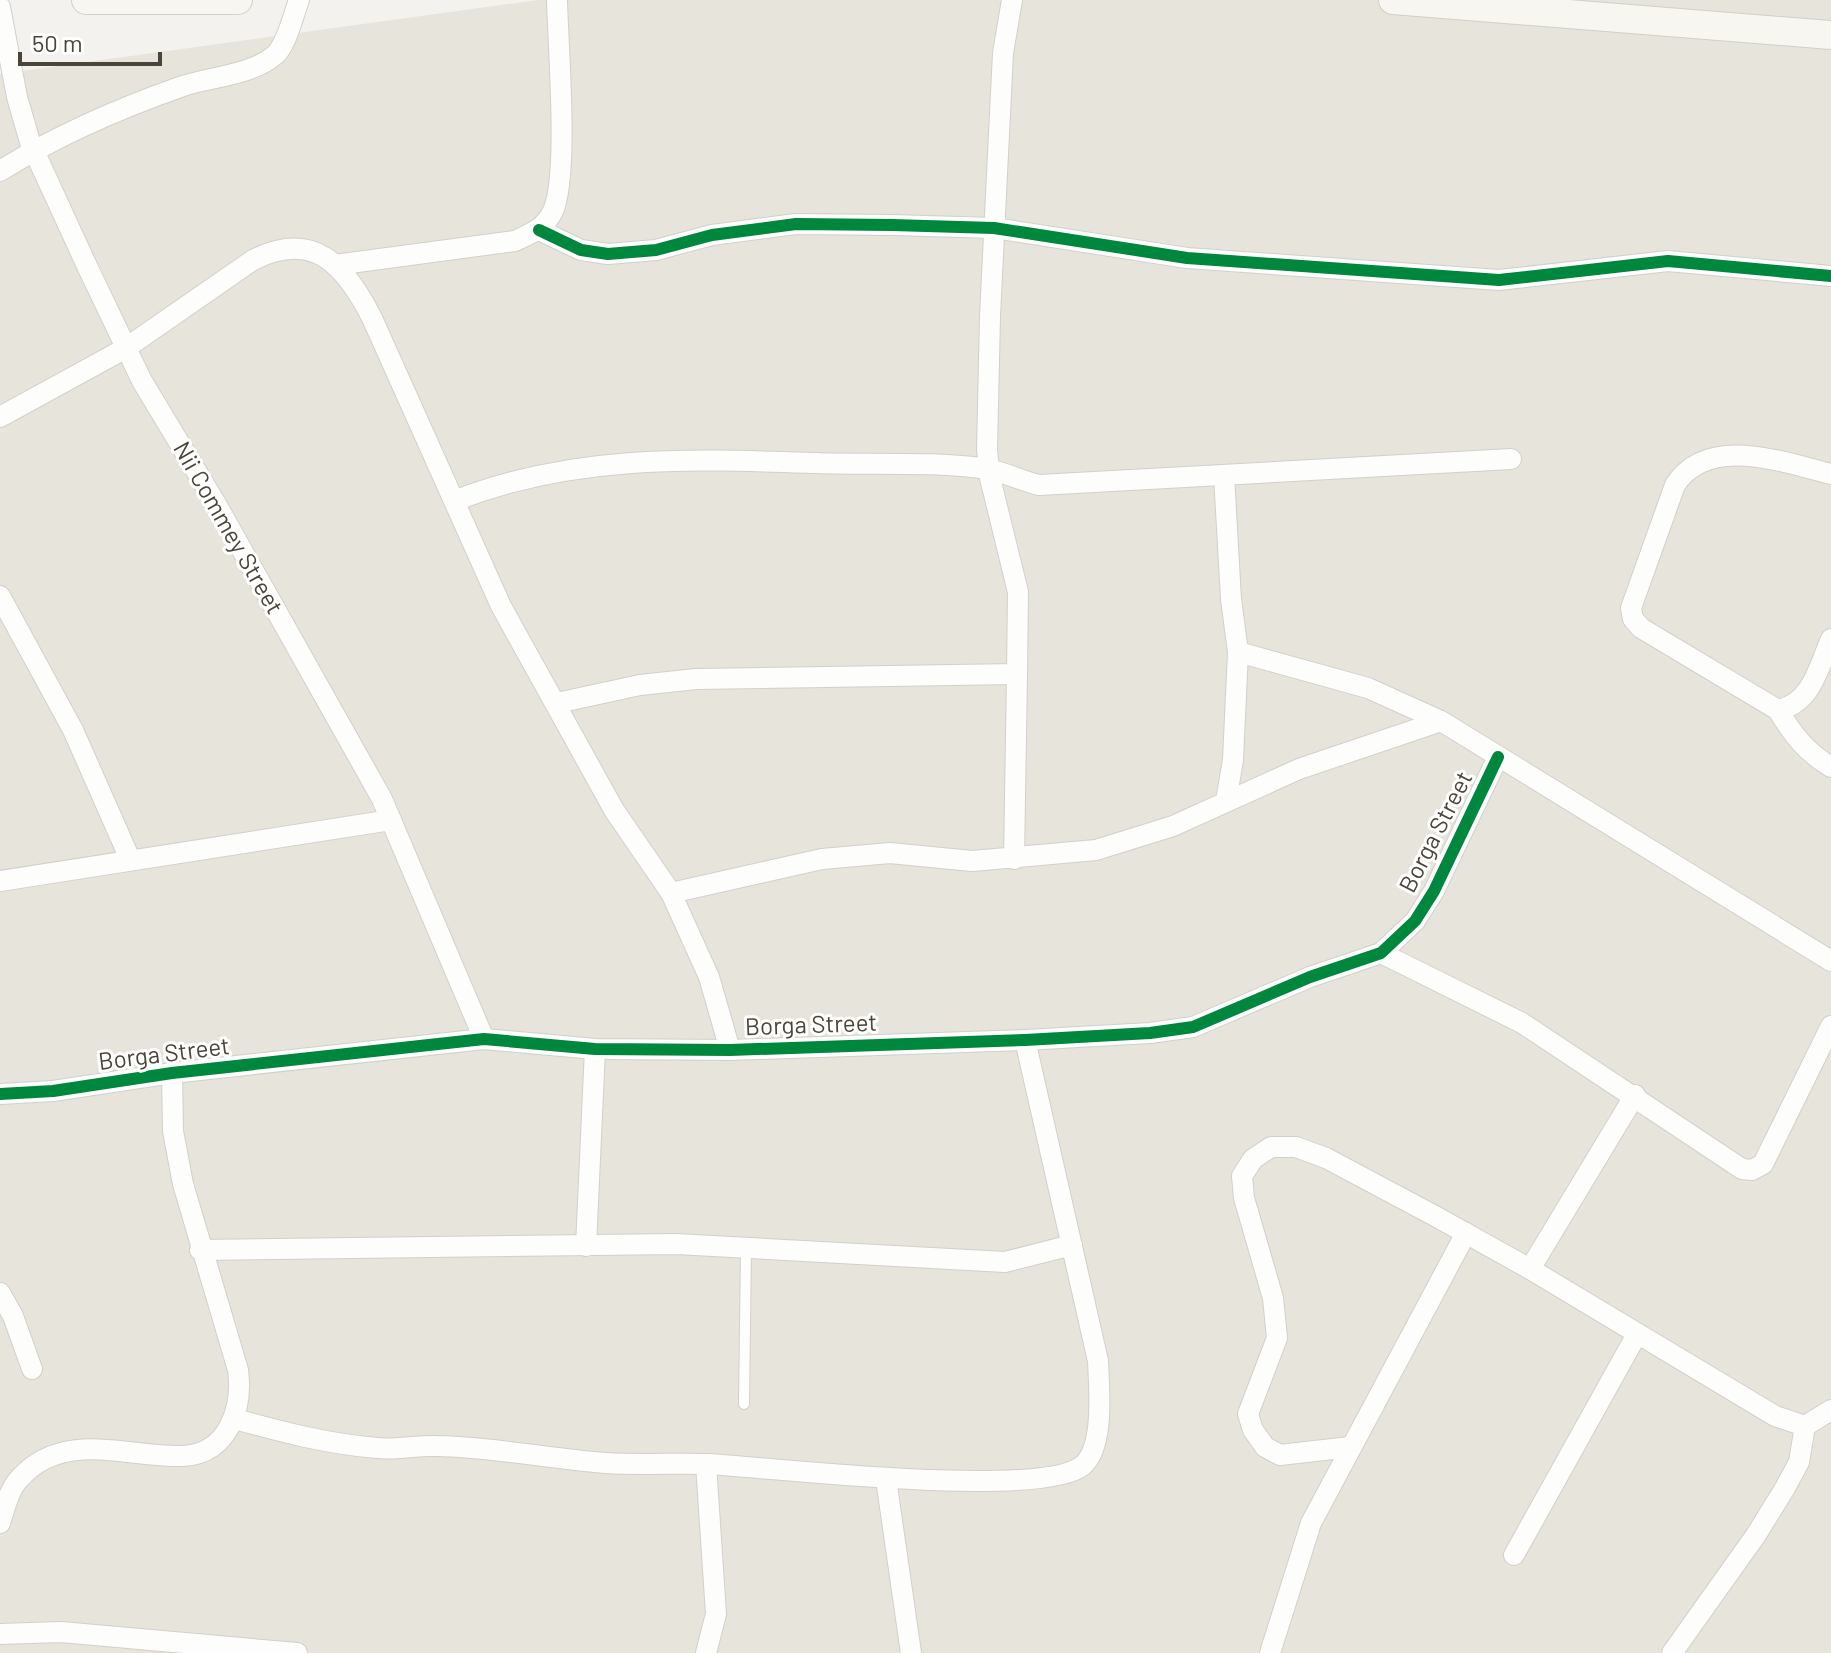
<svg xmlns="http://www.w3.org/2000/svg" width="1831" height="1653" font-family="Barlow,sans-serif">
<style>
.residential{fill:#e7e4dc}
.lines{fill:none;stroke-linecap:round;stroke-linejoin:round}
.lane-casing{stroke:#d2d0cb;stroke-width:12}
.street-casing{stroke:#d2d0cb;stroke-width:22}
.secondary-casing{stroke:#d3cfc5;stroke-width:30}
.lane{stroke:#fdfdfc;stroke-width:10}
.street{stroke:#fdfdfc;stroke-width:20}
.secondary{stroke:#f7f6f1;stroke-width:28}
.cycleway-casing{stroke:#fff;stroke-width:17}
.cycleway{stroke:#00873e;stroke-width:12}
.labels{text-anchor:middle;stroke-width:6;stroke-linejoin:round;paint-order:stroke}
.street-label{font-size:24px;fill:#4b4439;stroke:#fff}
</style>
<rect width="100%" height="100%" fill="#f4f2ee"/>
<path class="residential" d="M538,0H1831V1653H0V74Z"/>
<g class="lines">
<defs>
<path id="lane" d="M744,1404L746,1248"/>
<g id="street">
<path d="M0,7L17,97L30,142L87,266L142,381L219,509L382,799L484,1039"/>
<path d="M0,171C56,136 120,108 183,86C210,77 252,75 275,55C287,44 293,16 299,0"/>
<path d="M539,230L581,250L608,254L656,250L712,235L796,224L892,225L994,228L1187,258L1499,280L1668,261L1831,276"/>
<path d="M335,265L515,241C532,233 545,228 553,211C569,175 558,46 557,0"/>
<path d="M0,417L126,348L253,260C314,229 345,265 372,318L501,606L614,810L671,893L709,977L730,1050"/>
<path d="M1831,474C1782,462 1708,434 1675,485L1631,608L1633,619L1641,628L1778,710C1812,703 1818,668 1831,639"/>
<path d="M1224,475L1231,599L1238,652L1233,760L1226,801"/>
<path d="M454,501C573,454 690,459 816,463C869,465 935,461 987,469C1004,472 1022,481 1039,485L1511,459"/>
<path d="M0,596L73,730L130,859"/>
<path d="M1238,652L1368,688L1441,721L1831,961"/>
<path d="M557,703L640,685L696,679L1017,674L1018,592L990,478L987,450L990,316L1003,53L1012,0"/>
<path d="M1778,710C1793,735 1806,752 1831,767"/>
<path d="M1014,859L1017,674"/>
<path d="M0,881L391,820"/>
<path d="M671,893L822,859L890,853L972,861L1096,850L1173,826L1299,769L1441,721"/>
<path d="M1381,953L1522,1023L1742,1169L1752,1170L1763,1164L1831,1026"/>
<path d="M0,1094L53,1091L172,1073L484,1039L595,1049L730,1050L1025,1040L1150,1033L1193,1027L1310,977L1381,953L1415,921L1434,891L1498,757"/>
<path d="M586,1246L595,1049"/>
<path d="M200,1250L676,1244L1005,1262L1072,1245"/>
<path d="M1530,1269L1635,1095"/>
<path d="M0,1293L13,1316L32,1369"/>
<path d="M235,1419C282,1432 328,1444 377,1448C397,1450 417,1445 437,1446C494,1447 550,1459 606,1463C640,1465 675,1463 709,1464C775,1468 1039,1499 1082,1466C1105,1448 1099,1388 1098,1361L1025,1040"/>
<path d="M1350,1447L1280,1455L1265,1447L1253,1430L1248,1414L1277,1338L1273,1298L1244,1198L1242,1176L1253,1159L1271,1147H1296L1326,1158L1435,1216L1530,1269L1775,1416L1805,1426L1831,1410"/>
<path d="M886,1479L911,1653"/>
<path d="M0,1523C5,1508 9,1489 20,1478C64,1429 129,1458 183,1456C229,1454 243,1407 238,1370L183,1184L173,1131L172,1073"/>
<path d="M1514,1555L1637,1334"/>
<path d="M0,1634L61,1632L297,1653"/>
<path d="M706,1653L716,1614L706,1464"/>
<path d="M1270,1653L1311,1523L1466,1233"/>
<path d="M1672,1653L1756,1535L1785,1488L1799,1462L1805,1426"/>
</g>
<g id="secondary">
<path d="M86,0H238"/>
<path d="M1393,0L1831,35"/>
</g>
</defs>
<use href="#lane" class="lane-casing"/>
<use href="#street" class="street-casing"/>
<use href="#secondary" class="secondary-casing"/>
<use href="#lane" class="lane"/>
<use href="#street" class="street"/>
<use href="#secondary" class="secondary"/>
<defs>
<g id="cycleway">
<path d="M539,230L581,250L608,254L656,250L712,235L796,224L892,225L994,228L1187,258L1499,280L1668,261L1831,276"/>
<path d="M0,1094L53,1091L172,1073L484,1039L595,1049L730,1050L1025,1040L1150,1033L1193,1027L1310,977L1381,953L1415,921L1434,891L1498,757"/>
</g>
</defs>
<use href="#cycleway" class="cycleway-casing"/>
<use href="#cycleway" class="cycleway"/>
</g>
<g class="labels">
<g class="street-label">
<text transform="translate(228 528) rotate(60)" y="8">Nii Commey Street</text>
<text transform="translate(1436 832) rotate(-63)" y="8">Borga Street</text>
<text transform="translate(811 1025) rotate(-2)" y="8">Borga Street</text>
<text transform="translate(164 1054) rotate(-7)" y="8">Borga Street</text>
</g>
</g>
<path d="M20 52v12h140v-12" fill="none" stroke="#4b4439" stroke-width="4"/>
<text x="32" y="52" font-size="24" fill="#4b4439" stroke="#ffffff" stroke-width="6" paint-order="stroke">50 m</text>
</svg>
